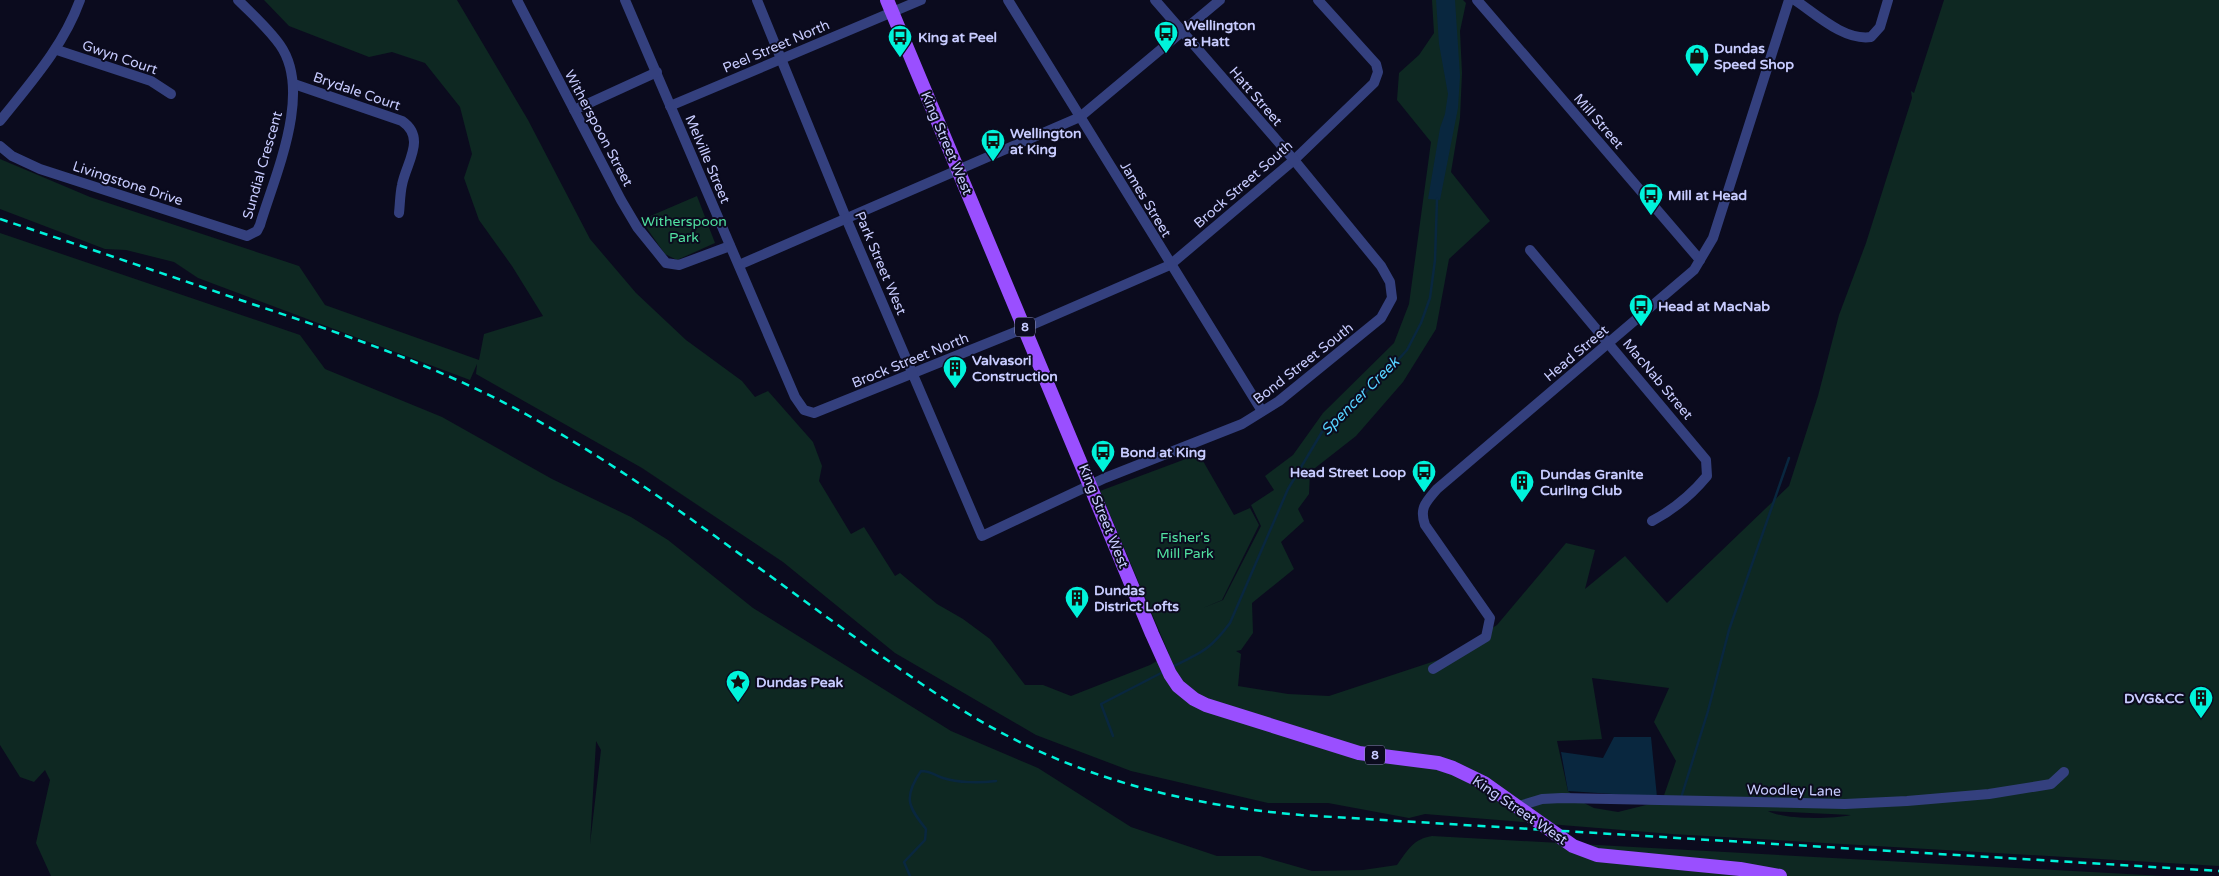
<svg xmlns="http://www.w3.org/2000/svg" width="2219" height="876" font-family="'Varela Round',sans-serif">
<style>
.green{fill:#0e2822;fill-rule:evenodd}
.water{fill:#09273f}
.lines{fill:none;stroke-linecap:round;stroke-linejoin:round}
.stream{stroke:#09273f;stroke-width:2.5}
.minor{stroke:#34407e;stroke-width:10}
.primary{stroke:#9a4fff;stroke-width:14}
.rail{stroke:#00f3db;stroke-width:2.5;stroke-dasharray:8 6;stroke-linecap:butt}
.labels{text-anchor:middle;stroke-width:4;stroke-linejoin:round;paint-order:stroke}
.shield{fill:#0b0b1e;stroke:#8f92bc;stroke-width:1}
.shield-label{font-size:12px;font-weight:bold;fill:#c8ccff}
.poi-label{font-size:14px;font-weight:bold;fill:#c8ccff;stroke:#0b0b1e;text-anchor:start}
.street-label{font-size:14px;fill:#c8ccff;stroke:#0b0b1e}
.park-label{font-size:14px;fill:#51e2a1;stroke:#0b0b1e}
.water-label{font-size:15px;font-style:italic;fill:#56d2ff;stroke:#0b0b1e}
</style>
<rect width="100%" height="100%" fill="#0b0b1e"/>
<g class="green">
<path d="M264,0H457L528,120L590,239L636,293L686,340L742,381L755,397L768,391L813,442L822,466L819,481L851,534L864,527L895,576L900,573L937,604L963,619L990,639L1025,685H1043L1071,696L1150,665L1169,654L1100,491L1199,454L1234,515L1250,508L1259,525L1222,600L1203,608L1223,600L1261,526L1251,505L1274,490L1265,476L1293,455L1323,413L1394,343L1409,304L1431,142L1397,100L1399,73L1419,55L1434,33L1432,0H1463L1466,3L1460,31L1462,73L1460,118L1451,172L1490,221L1449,259L1436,329L1403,382L1356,436L1310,472L1309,494L1298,509L1304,521L1281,542L1294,569L1252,603L1253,633L1241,650L1236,651L1241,654L1238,686L1288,694L1329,696L1444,658L1497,625L1566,543L1595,550L1585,589L1625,556L1667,603L1789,486L1818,396L1839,315L1866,243L1912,98L1911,91L1914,93L1944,0H2219V866L1672,834L1425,814L1409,818L1328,803H1268L1131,771L1036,735L895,653L783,562L642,468L476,374L477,364L470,380L198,278L174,262L126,250L105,249L0,209V159L90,197L299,266L325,305L479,360L484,334L543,316L512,266L479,220L464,178L472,154L460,107L425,63L392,52L369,57L289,26ZM1592,678L1669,688L1654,722L1676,761L1662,801L1618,812L1594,808L1580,801L1568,791L1557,741L1602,739ZM1768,811L1851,815C1831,819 1785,820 1768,811Z"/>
<path d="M697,196L715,243L677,260L665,254L641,220Z"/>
<path d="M0,233L300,335L325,369L442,417L552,479L631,517L668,540L753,608L951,731L1038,768L1131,827L1217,856H1260L1312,871L1363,870L1397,865C1408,850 1413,839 1432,836L2164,876H51L36,843L50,780L45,770L34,782L20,777L0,745ZM596,741L601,750L590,844L596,742Z"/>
</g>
<g class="water">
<path d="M1436,0H1455L1460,76L1458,108L1440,200L1428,199L1440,128L1445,114L1448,94L1439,44Z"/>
<path d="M1614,737H1651L1657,797L1568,791L1561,752L1603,758Z"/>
</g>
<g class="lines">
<g class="stream">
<path d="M1172,667C1201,653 1210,650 1230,623L1288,489L1322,432L1385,374L1407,350L1421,323L1430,298L1435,260L1437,199"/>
<path d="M1113,736L1101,704L1165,671"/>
<path d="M1681,798L1708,711L1729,630L1789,458"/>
<path d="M910,876L904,862L925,840L926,829C908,807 903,797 921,771C930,771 935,775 943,778C958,783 980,783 996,781"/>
</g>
<g class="minor">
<path d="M517,0L621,200L637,227L666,263L679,265L730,246"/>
<path d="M625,0L795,397L804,410L814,413L1025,328L1170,265L1294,160L1374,83L1378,72L1376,64L1318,0"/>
<path d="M757,0L846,218L982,536L1105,478L1242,424L1279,401L1381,318L1392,298L1390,282L1381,266L1294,160L1155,0"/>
<path d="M1008,0L1262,411"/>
<path d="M1477,0L1700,260"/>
<path d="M1795,0C1816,14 1844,41 1871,37L1880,27L1888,0"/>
<path d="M57,50L151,81L171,94"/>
<path d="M294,84L402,121C427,138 406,163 402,185C400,194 400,204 399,213"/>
<path d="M670,106L921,0"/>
<path d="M574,110L657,72"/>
<path d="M0,121C31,82 63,47 80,0"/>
<path d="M0,146L12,156L40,169L247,236L257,231L260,225C275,175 313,92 280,45C268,28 252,14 238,0"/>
<path d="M1530,250L1706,460L1707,476C1692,494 1673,510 1652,521"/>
<path d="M739,265L1080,117L1220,0"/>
<path d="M1433,669L1486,637L1490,618L1425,525C1419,508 1426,502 1437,489L1694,270L1713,238L1789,0"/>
<path d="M1519,806L1542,799L1562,798L1845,804L1907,801L1989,794L2051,784L2064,772"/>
</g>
<path class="primary" d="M887,0L1152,634L1170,674L1178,686L1194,699L1206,705L1359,753L1438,763L1453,768L1484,783L1573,846L1597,855L1740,869L1780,876"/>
<path class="rail" d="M0,219C85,247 170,276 255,305C349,336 443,368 531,417C643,479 745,559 849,633C907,674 964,716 1028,746C1114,787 1206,807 1301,815L2219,871"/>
</g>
<defs>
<symbol id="bus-pin" viewBox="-11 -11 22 30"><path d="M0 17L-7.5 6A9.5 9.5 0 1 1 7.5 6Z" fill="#00f3db" stroke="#0b0b1e"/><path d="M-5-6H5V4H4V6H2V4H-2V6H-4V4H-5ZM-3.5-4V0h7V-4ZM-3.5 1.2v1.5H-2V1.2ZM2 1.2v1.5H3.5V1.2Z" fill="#111"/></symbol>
<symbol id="shop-pin" viewBox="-11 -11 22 30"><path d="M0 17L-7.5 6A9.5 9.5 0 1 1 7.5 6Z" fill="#00f3db" stroke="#0b0b1e"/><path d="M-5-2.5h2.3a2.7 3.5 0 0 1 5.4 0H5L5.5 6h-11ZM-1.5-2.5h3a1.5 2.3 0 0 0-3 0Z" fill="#111"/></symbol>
<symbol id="building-pin" viewBox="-11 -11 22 30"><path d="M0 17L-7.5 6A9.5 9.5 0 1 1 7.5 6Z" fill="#00f3db" stroke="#0b0b1e"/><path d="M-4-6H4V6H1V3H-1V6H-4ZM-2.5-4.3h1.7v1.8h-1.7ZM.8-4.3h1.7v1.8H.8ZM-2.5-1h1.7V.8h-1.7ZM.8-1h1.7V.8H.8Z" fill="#111"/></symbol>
<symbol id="sight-pin" viewBox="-11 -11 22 30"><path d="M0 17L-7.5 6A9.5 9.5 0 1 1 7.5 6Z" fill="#00f3db" stroke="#0b0b1e"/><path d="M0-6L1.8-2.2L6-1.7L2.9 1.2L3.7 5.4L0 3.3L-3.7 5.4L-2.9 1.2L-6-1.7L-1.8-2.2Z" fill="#111"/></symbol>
</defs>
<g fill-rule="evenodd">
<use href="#bus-pin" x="1152" y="19" width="28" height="38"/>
<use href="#bus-pin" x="886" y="23" width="28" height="38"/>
<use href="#shop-pin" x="1683" y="42" width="28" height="38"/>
<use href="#bus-pin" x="979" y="127" width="28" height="38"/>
<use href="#bus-pin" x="1637" y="181" width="28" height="38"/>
<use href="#bus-pin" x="1627" y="292" width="28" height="38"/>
<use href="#building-pin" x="941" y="354" width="28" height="38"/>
<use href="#bus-pin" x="1089" y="438" width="28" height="38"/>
<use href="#bus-pin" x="1410" y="458" width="28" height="38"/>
<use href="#building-pin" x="1508" y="468" width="28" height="38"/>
<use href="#building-pin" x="1063" y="584" width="28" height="38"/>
<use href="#sight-pin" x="724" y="668" width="28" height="38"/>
<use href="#building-pin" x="2187" y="684" width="28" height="38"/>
</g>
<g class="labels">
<g class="shield">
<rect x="1015" y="317.5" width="20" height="19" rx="4"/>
<rect x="1365" y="745.5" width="20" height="19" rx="4"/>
</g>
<g class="shield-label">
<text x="1025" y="331">8</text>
<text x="1375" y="759">8</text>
</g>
<g class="poi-label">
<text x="1184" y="30">Wellington<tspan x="1184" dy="16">at Hatt</tspan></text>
<text x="918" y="42">King at Peel</text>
<text x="1714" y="53">Dundas<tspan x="1714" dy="16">Speed Shop</tspan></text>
<text x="1010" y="138">Wellington<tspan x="1010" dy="16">at King</tspan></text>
<text x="1668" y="200">Mill at Head</text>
<text x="1658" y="311">Head at MacNab</text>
<text x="972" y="365">Valvasori<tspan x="972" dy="16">Construction</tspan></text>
<text x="1120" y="457">Bond at King</text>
<text x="1406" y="477" text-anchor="end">Head Street Loop</text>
<text x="1540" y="479">Dundas Granite<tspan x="1540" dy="16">Curling Club</tspan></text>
<text x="1094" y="595">Dundas<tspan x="1094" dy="16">District Lofts</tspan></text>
<text x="756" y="687">Dundas Peak</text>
<text x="2184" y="703" text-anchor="end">DVG&amp;CC</text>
</g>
<g class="street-label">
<text transform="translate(776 46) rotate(-23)" y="5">Peel Street North</text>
<text transform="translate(120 57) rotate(19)" y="5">Gwyn Court</text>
<text transform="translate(357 91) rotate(19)" y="5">Brydale Court</text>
<text transform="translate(1256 96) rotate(49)" y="5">Hatt Street</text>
<text transform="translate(1599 121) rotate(49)" y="5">Mill Street</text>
<text transform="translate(599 128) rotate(62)" y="5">Witherspoon Street</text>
<text transform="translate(947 143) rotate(67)" y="5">King Street West</text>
<text transform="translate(708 159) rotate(67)" y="5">Melville Street</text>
<text transform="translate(262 165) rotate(-74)" y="5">Sundial Crescent</text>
<text transform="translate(128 183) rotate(18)" y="5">Livingstone Drive</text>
<text transform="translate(1243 184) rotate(-41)" y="5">Brock Street South</text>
<text transform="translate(1146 199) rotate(59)" y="5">James Street</text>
<text transform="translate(881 263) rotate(67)" y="5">Park Street West</text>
<text transform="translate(1576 353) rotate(-40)" y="5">Head Street</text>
<text transform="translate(910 360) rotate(-22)" y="5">Brock Street North</text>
<text transform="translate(1303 363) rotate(-38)" y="5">Bond Street South</text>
<text transform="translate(1658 379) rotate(50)" y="5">MacNab Street</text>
<text transform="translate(1104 516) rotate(68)" y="5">King Street West</text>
<text transform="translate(1794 790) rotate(1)" y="5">Woodley Lane</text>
<text transform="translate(1520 810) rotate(34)" y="5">King Street West</text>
</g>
<g class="park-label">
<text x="684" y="226">Witherspoon<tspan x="684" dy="16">Park</tspan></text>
<text x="1185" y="542">Fisher's<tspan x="1185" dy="16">Mill Park</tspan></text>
</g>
<g class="water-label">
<text transform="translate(1360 396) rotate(-45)" y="5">Spencer Creek</text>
</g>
</g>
</svg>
